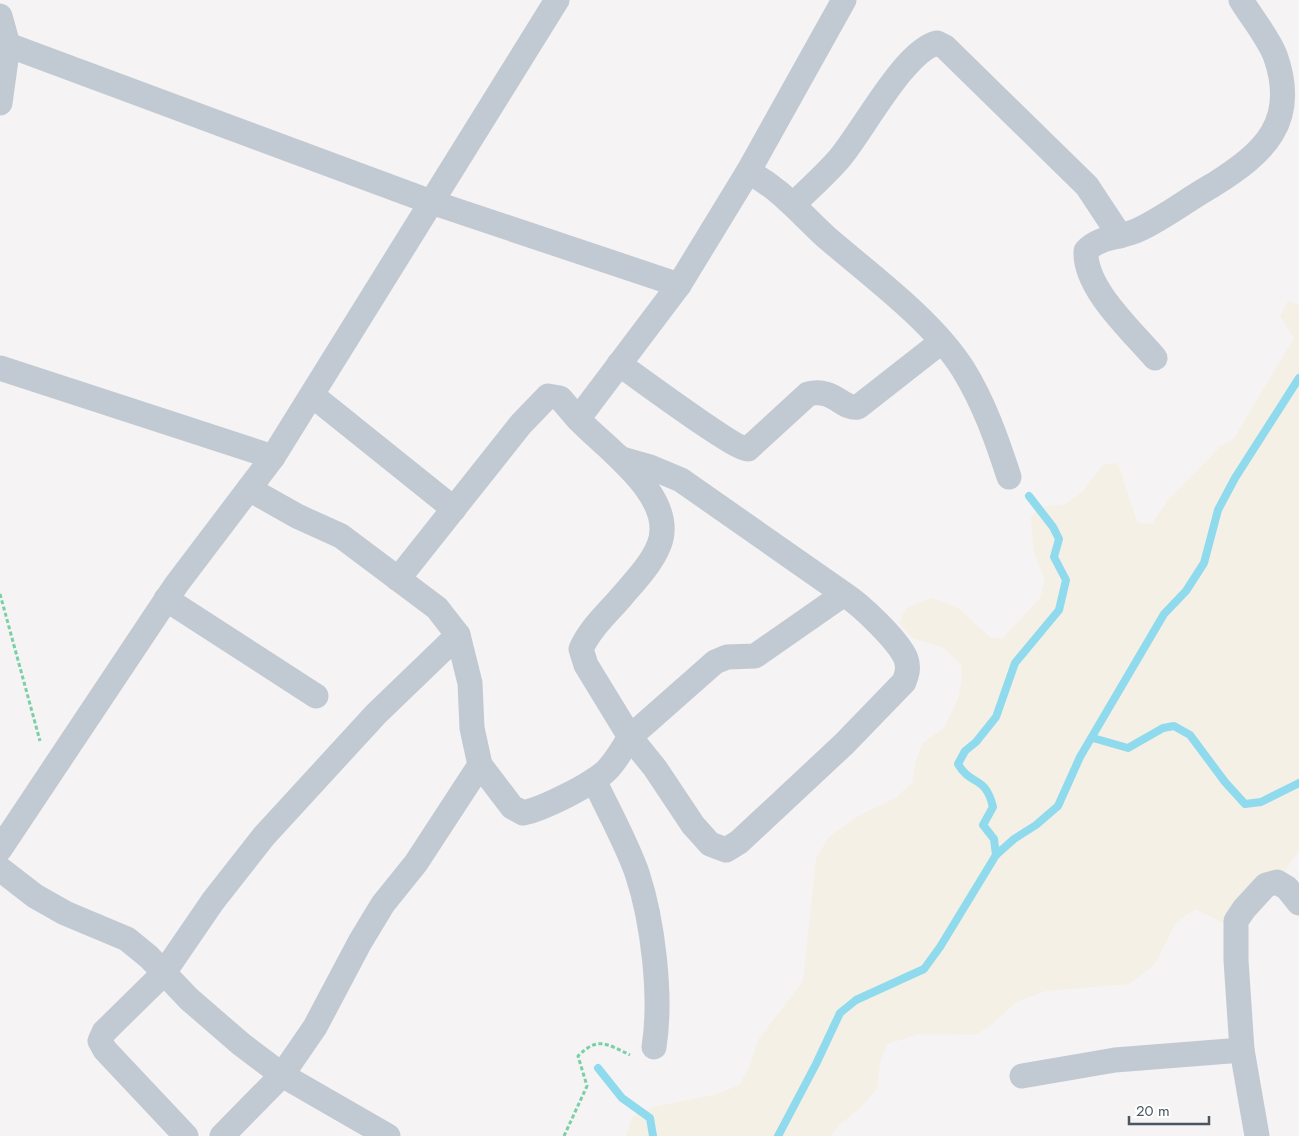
<svg xmlns="http://www.w3.org/2000/svg" width="1299" height="1136" font-family="Jost,sans-serif">
<style>
.sand{fill:#f5f0e5}
.lines{fill:none;stroke-linecap:round;stroke-linejoin:round}
.stream{stroke:#90daee;stroke-width:8}
.path{stroke:#7ad0a6;stroke-width:3;stroke-dasharray:4 2.5;stroke-linecap:butt}
.street{stroke:#c1cad2;stroke-width:25}
</style>
<rect width="100%" height="100%" fill="#f5f3f3"/>
<path class="sand" d="M1288,301L1299,305V850L1253,919L1236,930L1196,909L1176,922L1155,964L1130,984L1046,991L1018,1001L991,1025L976,1035L919,1034L887,1044L880,1063L877,1089L861,1107L839,1125L831,1136H626L632,1117L654,1107L717,1094L739,1085L750,1066L758,1040L803,981L816,858L829,837L858,816L895,798L912,783L916,760L923,743L944,728L958,699L962,677L961,665L944,648L912,638L899,623L906,608L932,598L958,608L990,637L1002,639L1040,598L1045,580L1034,553L1031,518L1037,508L1066,504L1083,491L1103,465L1118,463L1137,522L1152,524L1169,499L1221,446L1234,438L1294,338L1280,316Z"/>
<g class="lines">
<g class="stream">
<path d="M1093,738L1128,748L1163,728L1174,726L1190,735L1225,782L1245,804L1261,802L1299,783"/>
<path d="M996,855L994,839L983,825L993,807C985,774 971,787 958,764L965,751L976,742L996,717L1015,663L1059,610L1066,580L1054,557L1059,539L1053,527L1029,496"/>
<path d="M598,1068L622,1098L650,1118L653,1136"/>
<path d="M778,1136L816,1064L840,1013L856,1000L924,969L940,947L996,855L1014,839L1036,825L1058,806L1080,757L1164,614L1186,591L1204,563L1218,510L1235,478L1299,378"/>
</g>
<g class="path">
<path d="M0,594L40,741"/>
<path d="M564,1136L587,1086L578,1056C598,1036 607,1044 630,1055"/>
</g>
<g class="street">
<path d="M0,16L8,45L0,103"/>
<path d="M8,45L431,202L679,285"/>
<path d="M748,172C779,187 801,214 826,237C870,275 932,320 963,369C984,403 997,440 1009,477"/>
<path d="M793,205C808,190 825,175 839,159C863,131 904,51 937,43L945,47L1087,186L1120,236"/>
<path d="M1155,358C1132,331 1084,288 1086,251C1099,236 1121,238 1138,230C1164,218 1188,199 1213,185C1264,153 1299,122 1275,55C1267,36 1252,18 1241,0"/>
<path d="M619,364C638,377 734,449 748,449L808,394C833,387 843,410 858,407L941,342"/>
<path d="M0,368L273,457"/>
<path d="M312,395L454,509"/>
<path d="M622,459L650,467L681,480L844,594C861,605 899,641 906,659C909,668 907,674 904,682L844,744L739,842L726,850L710,844L693,825L655,768L630,737L715,662L727,657L755,656L844,594"/>
<path d="M249,489L297,516L341,536L437,608L458,635L470,683L472,728L480,765L512,807L523,813C543,809 593,784 607,770C616,761 623,748 630,737L586,665L581,649C590,628 609,612 623,595C636,580 652,563 659,545C678,497 606,449 578,419L679,285L748,172L844,0"/>
<path d="M398,579L521,424L548,396L560,398L578,419"/>
<path d="M166,599L316,696"/>
<path d="M594,780C608,810 626,842 637,873C653,921 662,997 654,1047"/>
<path d="M0,849L176,585L273,457L557,0"/>
<path d="M0,869L35,896L65,913L127,939L149,957L189,999L241,1044L282,1075L388,1136"/>
<path d="M1022,1076L1115,1060L1242,1050"/>
<path d="M186,1136L105,1050L100,1041L104,1032L163,974L213,901L264,836L376,714L458,635"/>
<path d="M222,1136L282,1075L315,1027L360,942L383,904L416,863L480,765"/>
<path d="M1257,1136L1242,1050L1236,960V921L1244,909L1266,885L1277,882L1287,888L1299,903"/>
</g>
</g>
<path d="M1129 1116v8h80v-8" fill="none" stroke="#4a5661" stroke-width="2.5"/>
<text x="1136" y="1116" font-size="15" fill="#4a5661" stroke="#ffffff" stroke-width="4" paint-order="stroke">20 m</text>
</svg>
